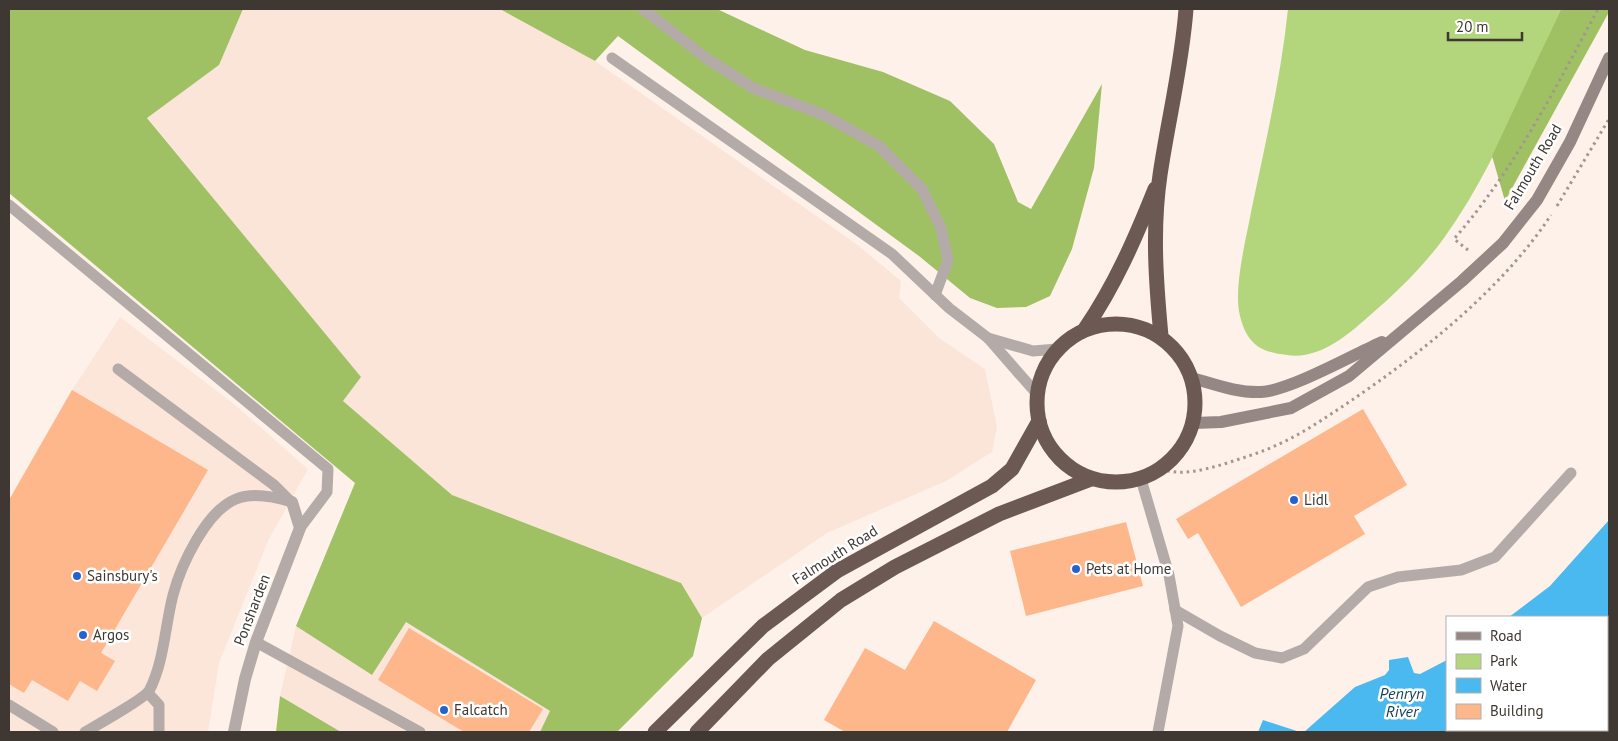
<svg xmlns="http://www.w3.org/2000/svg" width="1618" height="741" font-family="'PT Sans',sans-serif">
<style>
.built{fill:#fce6da}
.industrial{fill:#fbe5d8}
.green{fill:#b3d57c}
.forest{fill:#9fc164}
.water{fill:#4ab9f0}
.building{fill:#feb68b}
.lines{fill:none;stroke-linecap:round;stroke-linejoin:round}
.path{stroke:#a19791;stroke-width:3;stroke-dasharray:2.5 4;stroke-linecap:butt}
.lane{stroke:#b4aba8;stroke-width:11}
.street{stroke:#b4aba8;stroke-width:12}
.secondary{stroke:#958784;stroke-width:12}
.highway{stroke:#6c5954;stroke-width:15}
.poi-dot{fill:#2662cf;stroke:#fff;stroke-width:2}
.labels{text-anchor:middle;stroke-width:5;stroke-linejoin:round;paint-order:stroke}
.street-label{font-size:15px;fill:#3e3732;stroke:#fff}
.poi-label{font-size:15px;fill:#3e3732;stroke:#fff;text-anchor:start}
.water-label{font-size:16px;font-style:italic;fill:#103f56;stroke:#fff}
</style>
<rect width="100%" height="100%" fill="#fdf1ea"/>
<path class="built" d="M120,317L234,404L308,469L268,541L219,663L208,732H9V500L72,390Z"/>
<g class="industrial">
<path d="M243,9H500L595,61L855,243L901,281L899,298L939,338L985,369L997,427L992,452L946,481L827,533L702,618L681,583L452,495L343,401L360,377L147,117L219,65Z"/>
<path d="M405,621L551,712L540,732H341L280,696L296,626L372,675Z"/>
</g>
<path class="green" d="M1288,9H1561C1525,85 1494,169 1444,238C1422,268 1396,293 1368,317C1347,336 1318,360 1287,355C1260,352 1247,344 1240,316C1233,289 1246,240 1251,212C1265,145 1281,77 1288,9Z"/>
<g class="forest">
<path d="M9,9H243L219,65L147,118L361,377L343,401L452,495L681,583L702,618L693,656L617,732H540L550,711L406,622L372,675L296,626L355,483L9,193Z"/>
<path d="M500,9H717L805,50L883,72L950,101L994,144L1018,202L1031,209L1102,84L1094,168L1072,249L1050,296L1026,307L997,308L970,298L919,256L618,36L595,61Z"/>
<path d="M1561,9H1609V12L1505,201L1492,156Z"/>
<path d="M280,696L341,732H276Z"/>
</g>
<g class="water">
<path d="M1609,520V732H1304L1355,687L1385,675L1389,670V660L1408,657L1414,673L1420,674L1447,660V730H1607V617H1509L1550,586Z"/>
<path d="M1263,720L1300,732H1258Z"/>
</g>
<g class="building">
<path d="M72,390L208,470L101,653L115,661L97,691L80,681L68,701L32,680L24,693L9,684V500Z"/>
<path d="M1363,409L1407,485L1354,516L1365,534L1241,607L1198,533L1188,539L1176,519Z"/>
<path d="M1126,522L1143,586L1026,616L1010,551Z"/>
<path d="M934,621L1036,680L1007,732H845L824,720L865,648L905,670Z"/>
<path d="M409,628L543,709L529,732H464L378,680Z"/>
</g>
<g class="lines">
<g class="path">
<path d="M1557,206L1609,119"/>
<path d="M1468,250L1454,239C1514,170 1555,89 1598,9"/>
<path d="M1161,469C1182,476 1203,470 1224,464C1242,458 1260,453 1277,445C1304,433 1328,416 1352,400C1424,351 1503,288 1551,215"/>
</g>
<g class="lane">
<path d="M643,9L706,58L753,88L824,115L879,146L922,189L941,228L948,260L935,295"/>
<path d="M612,58L892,254L949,308L988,338L1037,394"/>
<path d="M9,205L328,469L327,492L300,528"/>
<path d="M988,338L1033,351L1057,349"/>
<path d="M118,369L274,485L289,500"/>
<path d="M1141,479L1169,575L1178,626L1158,732"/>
<path d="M1175,610L1220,636L1255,653L1282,658L1304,649L1368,587L1398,577L1461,570L1495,557L1571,473"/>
<path d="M256,642L420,732"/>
<path d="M148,693L159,705V732"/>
<path d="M9,705L53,732"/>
<path d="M85,732C97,725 144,699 149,691C164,663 165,626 173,595C181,565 206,511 236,499C252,492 276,497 292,502"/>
</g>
<path class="street" d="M234,732L245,679L256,642L300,528L292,502"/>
<g class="secondary">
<path d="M1192,378C1214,384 1237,393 1261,392C1289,391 1353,355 1382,342"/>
<path d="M1194,423L1221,422L1291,408L1349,376L1462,281L1503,243L1537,200L1570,142L1609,58"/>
</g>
<g class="highway">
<circle cx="1116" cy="403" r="79"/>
<path d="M1085,329C1115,285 1135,239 1155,189"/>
<path d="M1161,336C1156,282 1152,229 1160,175C1168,120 1182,65 1186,9"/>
<path d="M655,732L763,626L837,571L992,486L1012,469L1039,421"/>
<path d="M697,732L768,659L841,600L895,567L999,514L1091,479"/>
</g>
</g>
<g class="poi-dot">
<circle cx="1294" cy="500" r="5"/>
<circle cx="1076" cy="569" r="5"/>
<circle cx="77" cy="576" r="5"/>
<circle cx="83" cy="635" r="5"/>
<circle cx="444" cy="710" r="5"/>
</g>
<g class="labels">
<g class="street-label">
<text transform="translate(1533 167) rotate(-59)" y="5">Falmouth Road</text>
<text transform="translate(835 555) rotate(-32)" y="5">Falmouth Road</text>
<text transform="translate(252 610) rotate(-69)" y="5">Ponsharden</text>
</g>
<g class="poi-label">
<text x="1304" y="505">Lidl</text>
<text x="1086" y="574">Pets at Home</text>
<text x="87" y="581">Sainsbury's</text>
<text x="93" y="640">Argos</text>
<text x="454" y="715">Falcatch</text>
</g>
<g class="water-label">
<text x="1402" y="699">Penryn<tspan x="1402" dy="18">River</tspan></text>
</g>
</g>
<rect width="1618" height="741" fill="none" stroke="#3e3732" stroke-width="20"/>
<rect x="1446" y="616" width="162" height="115" fill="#ffffff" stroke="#b2afad"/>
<rect x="1456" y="632" width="25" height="8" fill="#958784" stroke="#b2afad"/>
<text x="1490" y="641" font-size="15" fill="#3e3732">Road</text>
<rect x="1456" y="654" width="25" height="15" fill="#b3d57c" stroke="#b2afad"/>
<text x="1490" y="666" font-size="15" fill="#3e3732">Park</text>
<rect x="1456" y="678" width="25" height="15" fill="#4ab9f0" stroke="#b2afad"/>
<text x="1490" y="691" font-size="15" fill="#3e3732">Water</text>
<rect x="1456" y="704" width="25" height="15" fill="#feb68b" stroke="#b2afad"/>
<text x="1490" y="716" font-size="15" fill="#3e3732">Building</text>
<path d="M1448 32v8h74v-8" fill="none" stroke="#3e3732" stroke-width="2.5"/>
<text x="1456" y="32" font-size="15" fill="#3e3732" stroke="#ffffff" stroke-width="4" paint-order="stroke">20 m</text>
</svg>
